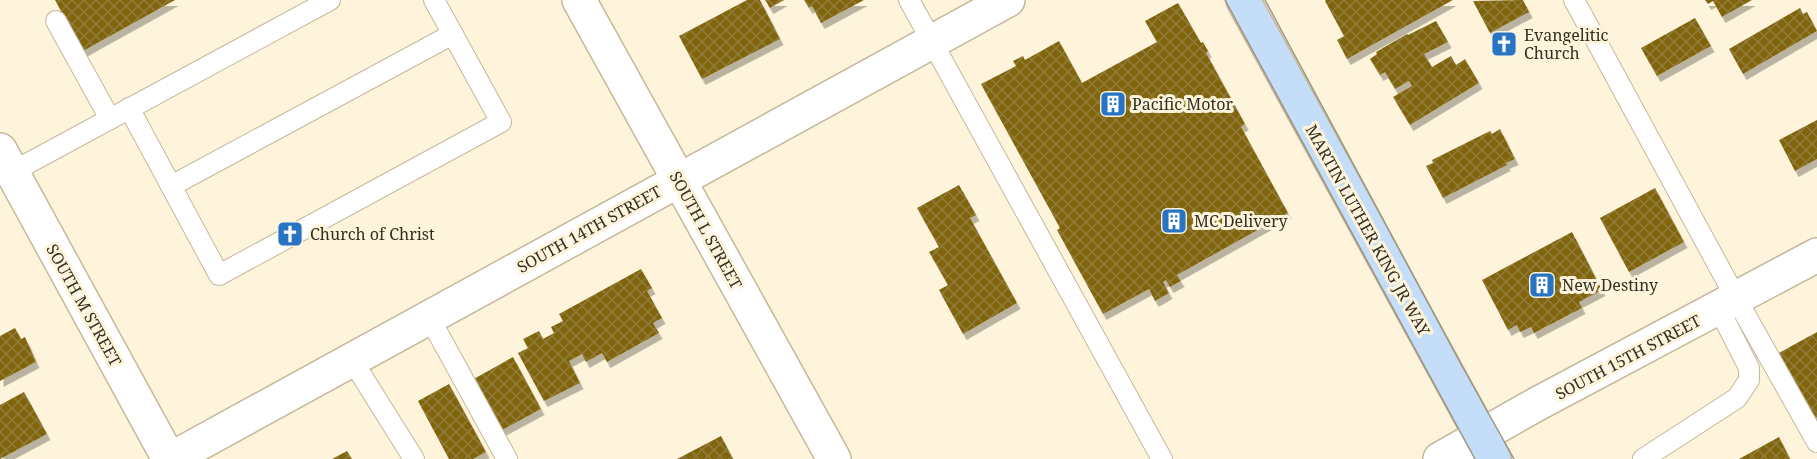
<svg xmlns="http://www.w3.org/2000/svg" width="1817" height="459" font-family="'Noto Serif',serif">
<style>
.building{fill:url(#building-cross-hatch);filter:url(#shadow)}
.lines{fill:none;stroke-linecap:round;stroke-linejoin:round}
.service-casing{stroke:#c5b89b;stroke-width:22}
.minor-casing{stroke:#c5b89b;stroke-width:36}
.tertiary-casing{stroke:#c5b89b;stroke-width:36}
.secondary-casing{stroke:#c5b89b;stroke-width:36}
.service{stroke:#fff;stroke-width:20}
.minor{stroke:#fff;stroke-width:33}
.tertiary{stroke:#fff;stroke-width:33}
.secondary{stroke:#c4ddf8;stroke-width:33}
.tram{stroke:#9c9482;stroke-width:1.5}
.labels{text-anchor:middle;stroke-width:6;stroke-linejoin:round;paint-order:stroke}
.poi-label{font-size:16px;fill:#332e22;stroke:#fef4dc;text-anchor:start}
.street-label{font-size:16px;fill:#332e22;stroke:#fef4dc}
</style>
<defs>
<pattern id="building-cross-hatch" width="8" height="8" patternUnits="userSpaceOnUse" patternTransform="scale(1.5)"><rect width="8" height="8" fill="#816511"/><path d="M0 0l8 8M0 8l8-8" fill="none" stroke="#917c3c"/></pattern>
<filter id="shadow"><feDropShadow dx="3.5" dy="6" stdDeviation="0" flood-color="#0004"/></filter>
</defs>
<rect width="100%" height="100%" fill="#fef4dc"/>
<g class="building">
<path d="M55,0H175L83,51Z"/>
<path d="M747,0H760L780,39L702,79L679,36Z"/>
<path d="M765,0H784L770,8Z"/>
<path d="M804,0H864L821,23L812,6L809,8Z"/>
<path d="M1326,0H1453L1347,59L1337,40L1344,36L1325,1Z"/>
<path d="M1523,0L1529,12L1490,33L1473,1Z"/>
<path d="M1705,0H1752L1722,17L1713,1L1708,4Z"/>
<path d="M1178,3L1201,43L1203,42L1208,51L1206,53L1245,124L1241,127L1288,213L1177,275L1181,281L1170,287L1166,280L1163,282L1169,293L1155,301L1149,289L1103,314L1057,230L1060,228L981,84L1016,66L1013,61L1023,56L1025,60L1059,41L1082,83L1157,42L1145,21Z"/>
<path d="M1800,8L1803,14L1807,12L1817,31L1743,74L1729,49Z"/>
<path d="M1695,18L1711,46L1657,76L1641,48Z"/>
<path d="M1436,21L1448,42L1424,54L1432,67L1451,56L1456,65L1465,59L1479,83L1410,125L1393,97L1412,86L1409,81L1395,89L1385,72L1380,75L1370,59L1377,54L1376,52L1407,34L1408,35Z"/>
<path d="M1817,120V159L1795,171L1779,140Z"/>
<path d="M1500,129L1515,159L1506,163L1507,165L1443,198L1426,166L1433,163L1432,160L1490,131L1492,134Z"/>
<path d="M959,185L976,215L970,218L1017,303L963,334L939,290L948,285L929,252L939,247L917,208Z"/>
<path d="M1655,188L1684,242L1629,272L1600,218Z"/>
<path d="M1572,232L1602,290L1579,302L1582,308L1534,333L1531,327L1520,332L1517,325L1508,330L1482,280Z"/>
<path d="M641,269L652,288L647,291L662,318L653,323L659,333L607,362L602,353L586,362L582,354L569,361L580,383L544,401L518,353L528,348L523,339L539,331L543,339L554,333L551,327L563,321L559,314Z"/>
<path d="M15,328L21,339L25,337L36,362L0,381V336Z"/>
<path d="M1817,332V417L1814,419L1779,353Z"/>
<path d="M513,357L541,409L500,431L472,380Z"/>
<path d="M449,384L486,452L473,459H449L418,401Z"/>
<path d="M24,392L47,434L0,459V405Z"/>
<path d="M721,436L733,459H677Z"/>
<path d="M1779,437L1790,459H1739Z"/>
<path d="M347,451L352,459H332Z"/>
</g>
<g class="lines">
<defs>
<g id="service">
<path d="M909,0L1162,459"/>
<path d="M1574,0L1737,300L1817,442"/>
<path d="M56,21L110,119"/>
<path d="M129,108L219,275L501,122L434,0"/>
<path d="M12,172L330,0"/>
<path d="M171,186L453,34"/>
<path d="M429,317L507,459"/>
<path d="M352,360L414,459"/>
<path d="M1643,459L1737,398L1749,380V368L1719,309"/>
</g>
<g id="minor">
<path d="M579,0L834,459"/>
<path d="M0,150L169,459"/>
<path d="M171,459L1008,0"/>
</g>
<path id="tertiary" d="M1440,459L1537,404L1817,255"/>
<path id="secondary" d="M1243,0L1494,459"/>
</defs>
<use href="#service" class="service-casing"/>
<use href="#minor" class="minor-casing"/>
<use href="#tertiary" class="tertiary-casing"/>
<use href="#secondary" class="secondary-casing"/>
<use href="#service" class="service"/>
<use href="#minor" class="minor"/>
<use href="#tertiary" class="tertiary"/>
<use href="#secondary" class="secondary"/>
<g class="tram">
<path d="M1225,0L1475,459"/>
<path d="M1265,0L1462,366L1514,459"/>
</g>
</g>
<defs>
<symbol id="church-square" viewBox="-11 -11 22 22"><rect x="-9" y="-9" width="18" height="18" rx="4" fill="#2774c4" stroke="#fef4dc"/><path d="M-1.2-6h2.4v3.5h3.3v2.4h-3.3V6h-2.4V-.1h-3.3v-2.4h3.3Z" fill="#fff"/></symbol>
<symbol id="building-square" viewBox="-11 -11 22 22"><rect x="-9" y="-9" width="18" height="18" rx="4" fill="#2774c4" stroke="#fef4dc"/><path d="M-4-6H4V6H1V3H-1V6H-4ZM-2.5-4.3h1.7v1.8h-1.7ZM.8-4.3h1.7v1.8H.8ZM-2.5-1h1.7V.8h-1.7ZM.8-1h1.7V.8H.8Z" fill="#fff"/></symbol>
</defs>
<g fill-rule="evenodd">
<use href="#church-square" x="1489" y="29" width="30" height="30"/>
<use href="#building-square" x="1098" y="89" width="30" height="30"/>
<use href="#building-square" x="1159" y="206" width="30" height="30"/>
<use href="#church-square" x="275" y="219" width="30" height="30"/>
<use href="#building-square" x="1527" y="270" width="30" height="30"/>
</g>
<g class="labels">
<g class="poi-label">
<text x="1524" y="41">Evangelitic<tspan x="1524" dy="18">Church</tspan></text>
<text x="1132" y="110">Pacific Motor</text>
<text x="1194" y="227">MC Delivery</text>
<text x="310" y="240">Church of Christ</text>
<text x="1562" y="291">New Destiny</text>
</g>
<g class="street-label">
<text transform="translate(589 229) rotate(-29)" y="6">SOUTH 14TH STREET</text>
<text transform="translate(706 230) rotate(61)" y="6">SOUTH L STREET</text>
<text transform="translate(1368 230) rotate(61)" y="6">MARTIN LUTHER KING JR WAY</text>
<text transform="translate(84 305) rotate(61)" y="6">SOUTH M STREET</text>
<text transform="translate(1628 357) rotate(-28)" y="6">SOUTH 15TH STREET</text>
</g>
</g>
</svg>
